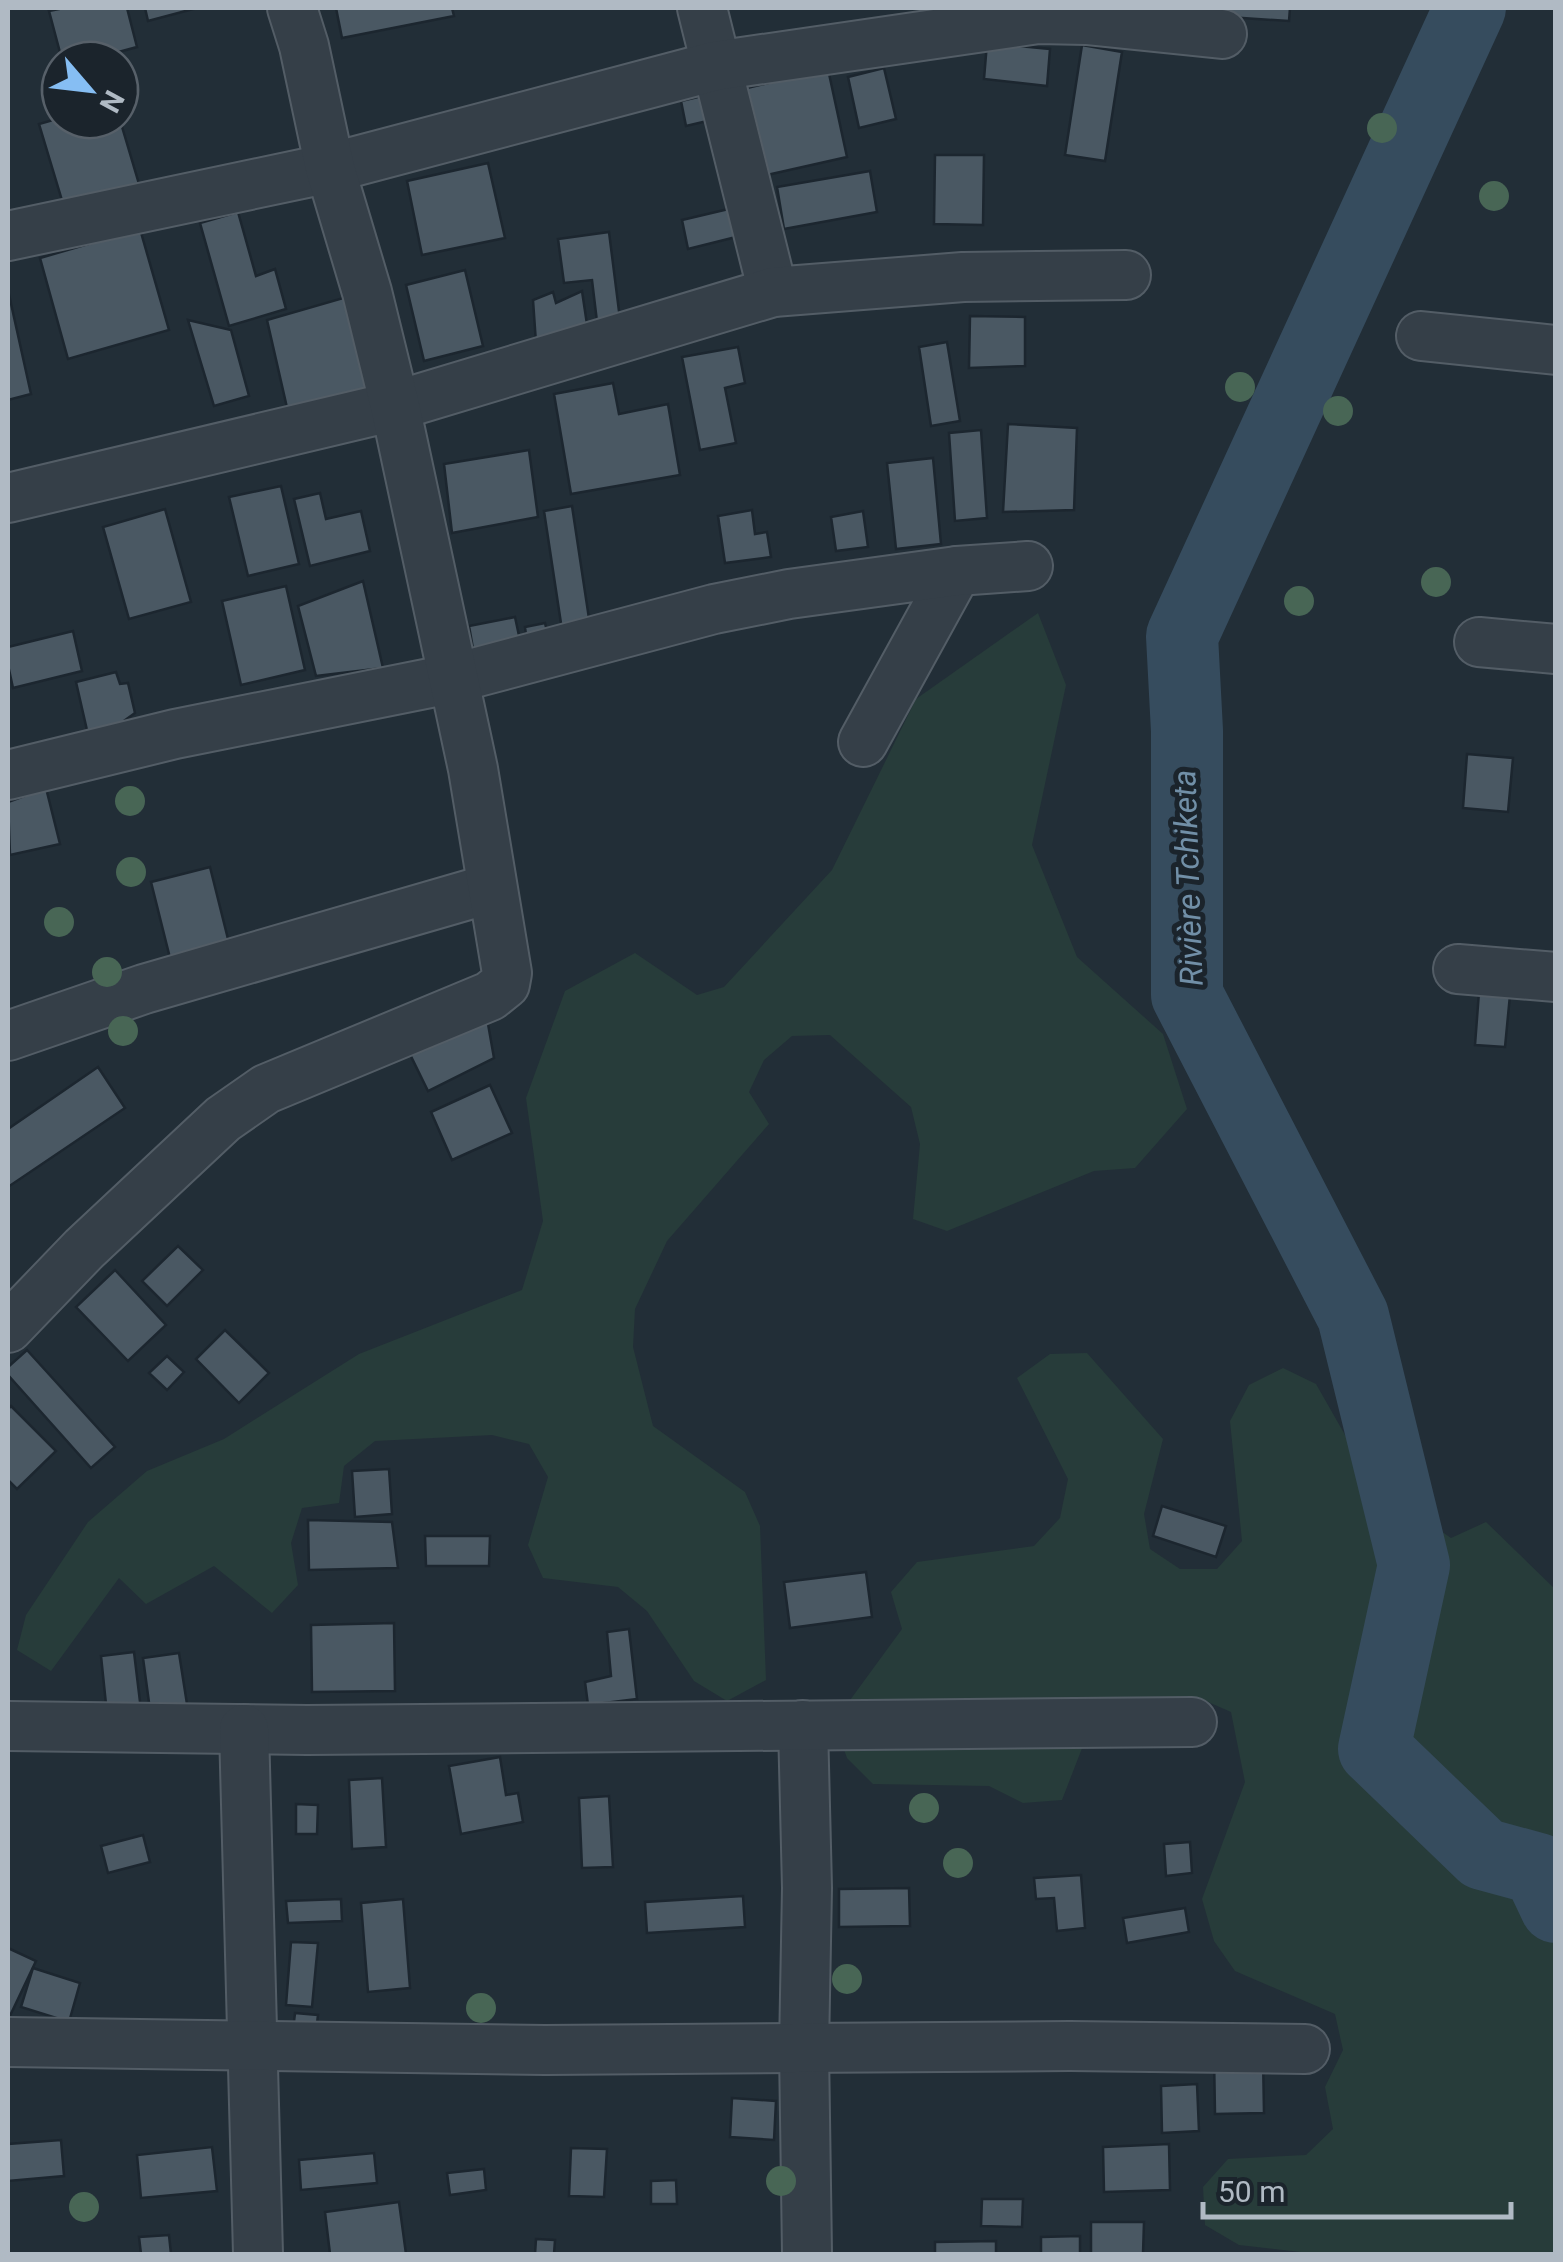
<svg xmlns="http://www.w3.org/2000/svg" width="1563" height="2262" font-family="Roboto,sans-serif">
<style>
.green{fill:#273c3a}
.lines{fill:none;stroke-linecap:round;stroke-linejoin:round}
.river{stroke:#364c5e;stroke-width:72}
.building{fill:#4a5863;stroke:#1c262f;stroke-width:2.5}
.minor-casing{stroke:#535d66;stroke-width:52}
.minor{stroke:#353f48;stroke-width:48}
.tree{fill:#486655}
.labels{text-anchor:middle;stroke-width:10;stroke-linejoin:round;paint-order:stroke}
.water-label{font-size:32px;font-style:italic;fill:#718fa7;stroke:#1b242c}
</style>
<rect width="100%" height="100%" fill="#222e37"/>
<g class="green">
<path d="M1038,613L1066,685L1032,845L1077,957L1163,1034L1187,1109L1135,1168L1094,1171L947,1231L913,1219L920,1144L911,1107L830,1035L792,1036L764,1060L749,1092L769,1124L667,1241L635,1309L633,1347L653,1426L745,1492L760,1526L766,1680L727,1701L694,1681L647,1611L618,1587L543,1578L528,1545L548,1477L529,1444L492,1435L375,1441L344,1466L339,1503L302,1508L291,1543L298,1585L272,1613L214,1566L146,1604L119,1578L51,1671L17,1650L26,1615L88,1522L147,1471L224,1439L359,1354L522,1290L543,1221L526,1098L565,991L635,953L697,995L724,987L832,870L916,699Z"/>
<path d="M1087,1353L1163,1439L1144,1514L1150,1549L1180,1569H1217L1242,1541L1230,1421L1249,1385L1283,1368L1316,1384L1373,1484L1451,1538L1486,1522L1555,1589V2254H1318L1239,2245L1205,2225L1203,2187L1228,2159L1306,2155L1333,2129L1325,2087L1343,2050L1335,2014L1235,1971L1214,1941L1202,1899L1245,1782L1231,1712L1199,1698L1120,1705L1091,1725L1062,1800L1023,1803L989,1786L873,1784L847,1758L834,1722L902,1629L891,1592L917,1562L1034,1546L1060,1518L1068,1479L1017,1378L1050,1354Z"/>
</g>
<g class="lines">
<path class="river" d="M1470,8L1182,636L1187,731V995L1353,1316L1414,1565L1374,1749L1483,1854L1538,1869L1556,1907"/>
</g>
<g class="building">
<path d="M64,8H127L137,47L89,60H62L49,11Z"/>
<path d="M145,8H197L148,21Z"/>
<path d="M336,8H452L454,16L342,38Z"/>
<path d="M1199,8H1290L1289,21L1198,15Z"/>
<path d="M987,43L1050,49L1047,86L984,79Z"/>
<path d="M1082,45L1122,52L1105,161L1065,155Z"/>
<path d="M884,68L896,119L859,128L848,77Z"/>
<path d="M828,69L847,157L767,175L747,88Z"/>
<path d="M732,89L737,114L686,126L681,101Z"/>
<path d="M60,118L120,120L139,184L64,207L39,124Z"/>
<path d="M935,155H984L983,225L934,224Z"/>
<path d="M488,163L505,238L422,255L407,181Z"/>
<path d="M870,171L877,212L784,229L777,187Z"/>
<path d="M737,207L744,235L688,249L682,220Z"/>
<path d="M238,212L256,276L275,269L286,309L229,326L200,223Z"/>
<path d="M140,229L169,330L68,359L40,258Z"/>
<path d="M609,232L621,327L598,330L592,280L564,283L558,239Z"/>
<path d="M465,270L483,346L424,361L406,285Z"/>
<path d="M8,290L31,394L8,400Z"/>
<path d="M582,291L588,331L536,343L533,300L553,292L556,303Z"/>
<path d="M350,296L373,392L288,412L267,320Z"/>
<path d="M970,316L1025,317V366L969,368Z"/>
<path d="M188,320L231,330L249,396L214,406Z"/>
<path d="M947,342L960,421L931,426L919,347Z"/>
<path d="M738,347L745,383L725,388L736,443L700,450L682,357Z"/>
<path d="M613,383L619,414L668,404L680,475L571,494L554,394Z"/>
<path d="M1008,424L1077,428L1074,510L1003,512Z"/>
<path d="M981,430L987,518L955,521L949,433Z"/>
<path d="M529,450L538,517L452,533L444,464Z"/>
<path d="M933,458L941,544L896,549L887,463Z"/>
<path d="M281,486L299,564L248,576L229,497Z"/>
<path d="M320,493L326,519L361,511L370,551L310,566L294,499Z"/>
<path d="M572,506L590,625L562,630L544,511Z"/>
<path d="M165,509L191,602L129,619L103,527Z"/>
<path d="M752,510L755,534L767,532L771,557L725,563L718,516Z"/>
<path d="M863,511L868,547L836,551L831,517Z"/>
<path d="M363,581L383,668L316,676L298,606Z"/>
<path d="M286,586L305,670L241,685L222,601Z"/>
<path d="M515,617L521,645L474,654L469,626Z"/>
<path d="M545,623L549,640L527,644L525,627Z"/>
<path d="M73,631L82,671L13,688L8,665V647Z"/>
<path d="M116,672L120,684L128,683L135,713L124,721V731L89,739L76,682Z"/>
<path d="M1467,754L1513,758L1508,812L1463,808Z"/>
<path d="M46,788L60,844L10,855L8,802Z"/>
<path d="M210,867L229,943L170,958L151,882Z"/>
<path d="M1479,992L1510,995L1505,1047L1475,1045Z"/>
<path d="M484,1001L494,1058L428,1091L403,1040Z"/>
<path d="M98,1067L125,1108L8,1187V1129Z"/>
<path d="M490,1085L512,1133L452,1160L431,1112Z"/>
<path d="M178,1246L203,1270L167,1306L142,1281Z"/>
<path d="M115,1270L166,1325L128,1361L76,1307Z"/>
<path d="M225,1330L269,1373L239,1403L196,1359Z"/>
<path d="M27,1350L115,1447L91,1468L8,1375V1367Z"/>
<path d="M167,1356L184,1372L167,1390L149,1373Z"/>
<path d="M11,1406L56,1451L17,1489L8,1480V1409Z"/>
<path d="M389,1469L392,1514L355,1517L352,1471Z"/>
<path d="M1162,1506L1226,1526L1216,1557L1153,1536Z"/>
<path d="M308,1520L392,1522L398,1568L309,1570Z"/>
<path d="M425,1536H490L489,1566H426Z"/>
<path d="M866,1572L872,1617L790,1628L784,1582Z"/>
<path d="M394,1623L395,1691L312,1692L311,1625Z"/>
<path d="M629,1629L637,1699L588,1705L585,1682L611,1676L607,1632Z"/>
<path d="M134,1652L141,1710L107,1714L101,1656Z"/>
<path d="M179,1653L187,1704L150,1710L143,1658Z"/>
<path d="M500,1757L506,1795L518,1793L523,1822L461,1834L449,1766Z"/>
<path d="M382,1778L386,1847L352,1849L349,1780Z"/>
<path d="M609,1796L613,1867L582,1868L579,1798Z"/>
<path d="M296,1804L318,1805L317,1834H296Z"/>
<path d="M143,1835L150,1862L108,1873L101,1846Z"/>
<path d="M1190,1842L1192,1873L1166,1876L1164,1844Z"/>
<path d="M1081,1875L1085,1928L1057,1931L1054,1898L1036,1899L1034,1878Z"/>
<path d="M909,1888L910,1926L839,1927V1889Z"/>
<path d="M743,1896L745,1927L647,1933L645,1902Z"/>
<path d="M341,1899L342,1921L288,1923L286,1901Z"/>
<path d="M403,1899L410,1988L368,1992L361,1903Z"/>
<path d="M1185,1908L1189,1932L1127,1943L1123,1918Z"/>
<path d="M291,1942L318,1943L312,2007L286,2005Z"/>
<path d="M8,1948L36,1961L8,2020Z"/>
<path d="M33,1968L80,1983L69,2022L21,2007Z"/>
<path d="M295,2013L318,2015L315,2041L292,2038Z"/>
<path d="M1214,2056H1263L1264,2113L1215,2114Z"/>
<path d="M1197,2084L1199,2131L1162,2133L1161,2086Z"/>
<path d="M732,2098L776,2101L774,2140L730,2137Z"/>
<path d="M61,2140L64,2176L8,2181V2144Z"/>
<path d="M1169,2144L1170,2190L1104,2192L1103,2147Z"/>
<path d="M212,2147L217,2191L141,2198L137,2155Z"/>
<path d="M571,2148L607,2149L604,2197L569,2196Z"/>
<path d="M374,2153L377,2183L301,2190L299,2160Z"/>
<path d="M484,2169L486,2190L450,2195L447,2173Z"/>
<path d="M676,2180L677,2204H651V2181Z"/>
<path d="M982,2199H1023L1022,2227L981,2226Z"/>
<path d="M399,2202L406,2254H330L325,2212Z"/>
<path d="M1091,2222H1144L1143,2254H1091Z"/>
<path d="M169,2235L171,2254H141L139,2237Z"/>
<path d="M1080,2236V2254H1041V2237Z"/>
<path d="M536,2239L555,2240L554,2254H535Z"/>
<path d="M996,2241V2254H935V2242Z"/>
</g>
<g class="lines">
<defs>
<g id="minor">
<path d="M702,8L773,292"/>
<path d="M8,236L330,168L715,66L1038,19L1086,20L1222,34"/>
<path d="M1421,336L1556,350"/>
<path d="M8,498L395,406L773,292L963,277L1126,275"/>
<path d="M1479,642L1556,649"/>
<path d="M863,742L957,571"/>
<path d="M8,775L175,734L455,678L714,609L789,594L957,571L1028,566"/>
<path d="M1458,969L1556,977"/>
<path d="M8,1036L144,989L492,888"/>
<path d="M8,1328L84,1249L223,1119L266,1089L490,996L505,984L507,973L473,769L395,406L367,292L330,168L304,46L292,8"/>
<path d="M803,1725L807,1888L804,2049L807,2254"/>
<path d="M8,1726L307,1730L1192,1722"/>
<path d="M244,1729L258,2254"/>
<path d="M8,2042L545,2050L1070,2046L1305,2049"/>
</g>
</defs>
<use href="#minor" class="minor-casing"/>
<use href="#minor" class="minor"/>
</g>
<g class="tree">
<circle cx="1382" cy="128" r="15"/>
<circle cx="1494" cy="196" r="15"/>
<circle cx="1240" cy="387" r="15"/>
<circle cx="1338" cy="411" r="15"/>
<circle cx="1436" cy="582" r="15"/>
<circle cx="1299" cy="601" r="15"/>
<circle cx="130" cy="801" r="15"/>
<circle cx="131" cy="872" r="15"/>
<circle cx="59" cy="922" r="15"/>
<circle cx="107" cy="972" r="15"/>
<circle cx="123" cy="1031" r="15"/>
<circle cx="924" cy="1808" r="15"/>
<circle cx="958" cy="1863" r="15"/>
<circle cx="847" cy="1979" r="15"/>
<circle cx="481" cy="2008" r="15"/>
<circle cx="781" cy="2181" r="15"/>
<circle cx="84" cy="2207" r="15"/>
</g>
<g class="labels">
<g class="water-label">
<text transform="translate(1188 878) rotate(-92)" y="11">Rivière Tchiketa</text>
</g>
</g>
<rect width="1563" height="2262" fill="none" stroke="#b0bac4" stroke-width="20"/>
<g transform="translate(90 90) rotate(118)"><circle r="48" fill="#1b242c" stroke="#576069" stroke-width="2.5"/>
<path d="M0-8L18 38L0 25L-18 38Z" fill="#86bef3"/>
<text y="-15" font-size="28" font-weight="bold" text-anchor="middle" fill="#b0bac4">N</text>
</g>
<path d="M1203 2202v15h308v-15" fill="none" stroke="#b0bac4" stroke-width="5"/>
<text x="1218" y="2202" font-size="30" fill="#b0bac4" stroke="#1b242c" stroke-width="8" paint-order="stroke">50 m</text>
</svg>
